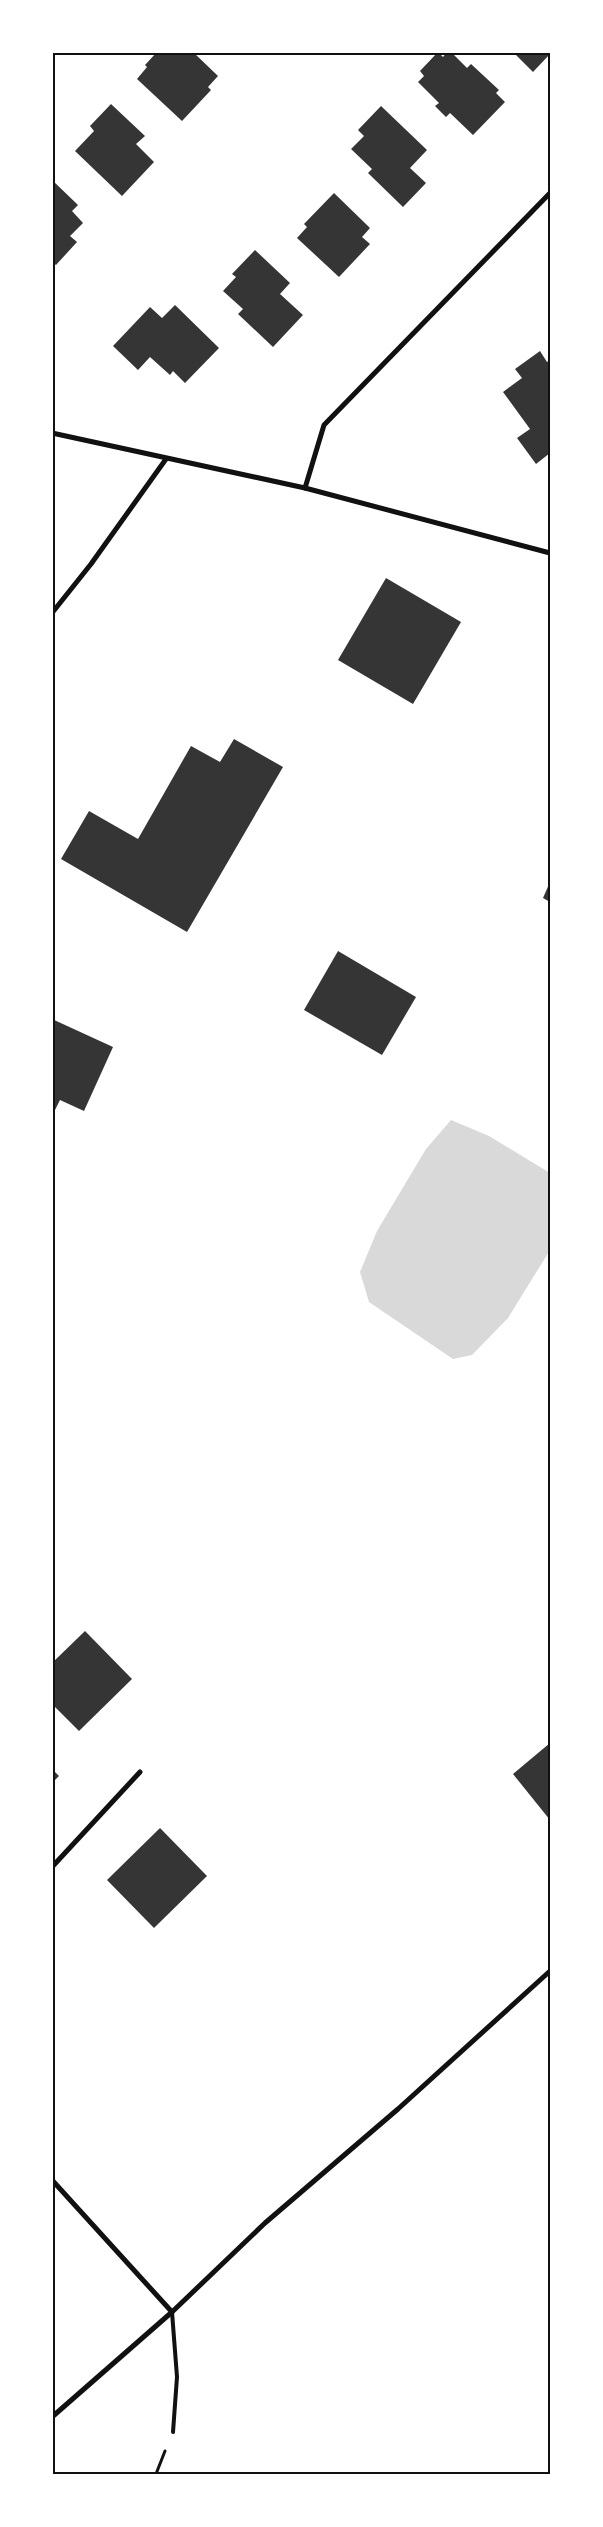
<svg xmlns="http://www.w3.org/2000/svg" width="603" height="2527" font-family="Roboto,sans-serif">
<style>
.water{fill:#d9d9d9}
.building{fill:#353535}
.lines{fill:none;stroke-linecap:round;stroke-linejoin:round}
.path{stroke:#111;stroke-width:3}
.service{stroke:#111;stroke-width:4}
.minor{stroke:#111;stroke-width:5}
.neatline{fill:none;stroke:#111;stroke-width:2}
</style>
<rect width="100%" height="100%" fill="#fff"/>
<path class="water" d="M451,1120L489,1136L550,1173V1250L508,1318L472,1355L453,1359L369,1302L360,1272L377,1231L426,1149Z"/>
<g class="building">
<path d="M157,52H193L218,76L208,87L211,90L182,121L137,79L147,67L145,65Z"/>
<path d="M438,52L443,57L447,52H451L467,68L471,64L499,90L496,93L505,102L473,135L450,113L446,117L435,106L439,103L418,82L424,76L420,71Z"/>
<path d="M513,52H550V54L533,72Z"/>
<path d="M111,104L145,136L136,144L154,162L122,196L75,151L94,131L90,126Z"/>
<path d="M381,106L427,150L410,168L426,183L403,207L368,173L372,169L351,149L364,136L358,130Z"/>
<path d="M52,180L78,205L72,211L83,223L70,236L77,242L56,265L52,262Z"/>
<path d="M334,193L370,228L362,237L370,244L339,277L297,238L307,227L304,224Z"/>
<path d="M255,250L290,283L280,294L303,315L273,347L238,314L243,309L223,291L236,277L232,274Z"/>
<path d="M175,305L219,348L185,383L173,371L170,375L150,357L138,370L113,346L150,307L162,318Z"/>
<path d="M540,351L547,362L550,360V453L536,464L517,438L530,429L503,392L522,378L515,369Z"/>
<path d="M386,578L461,622L413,704L338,660Z"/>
<path d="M234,739L283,767L187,932L61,859L89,811L138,839L191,746L220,762Z"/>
<path d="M550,882V902L543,898Z"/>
<path d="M338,951L416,997L382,1055L304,1010Z"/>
<path d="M52,1019L113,1047L84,1111L60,1100L52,1116Z"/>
<path d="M85,1631L132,1679L79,1731L52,1704V1663Z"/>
<path d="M550,1743V1820L513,1774Z"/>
<path d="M52,1769L59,1776L52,1783Z"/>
<path d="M160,1828L207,1876L154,1928L107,1880Z"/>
</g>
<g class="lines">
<path class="path" d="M156,2474L165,2451"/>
<path class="service" d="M172,2312L177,2377L173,2432"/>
<g class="minor">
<path d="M52,433L305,488L550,553"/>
<path d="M305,488L324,425L550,193"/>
<path d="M52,613L91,564L166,459"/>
<path d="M52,1867L140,1772"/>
<path d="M52,2180L172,2312"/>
<path d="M52,2417L172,2312L265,2223L398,2109L550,1971"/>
</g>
</g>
<rect width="603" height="2527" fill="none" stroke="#ffffff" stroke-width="108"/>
<rect x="54" y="54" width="495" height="2419" class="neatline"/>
</svg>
